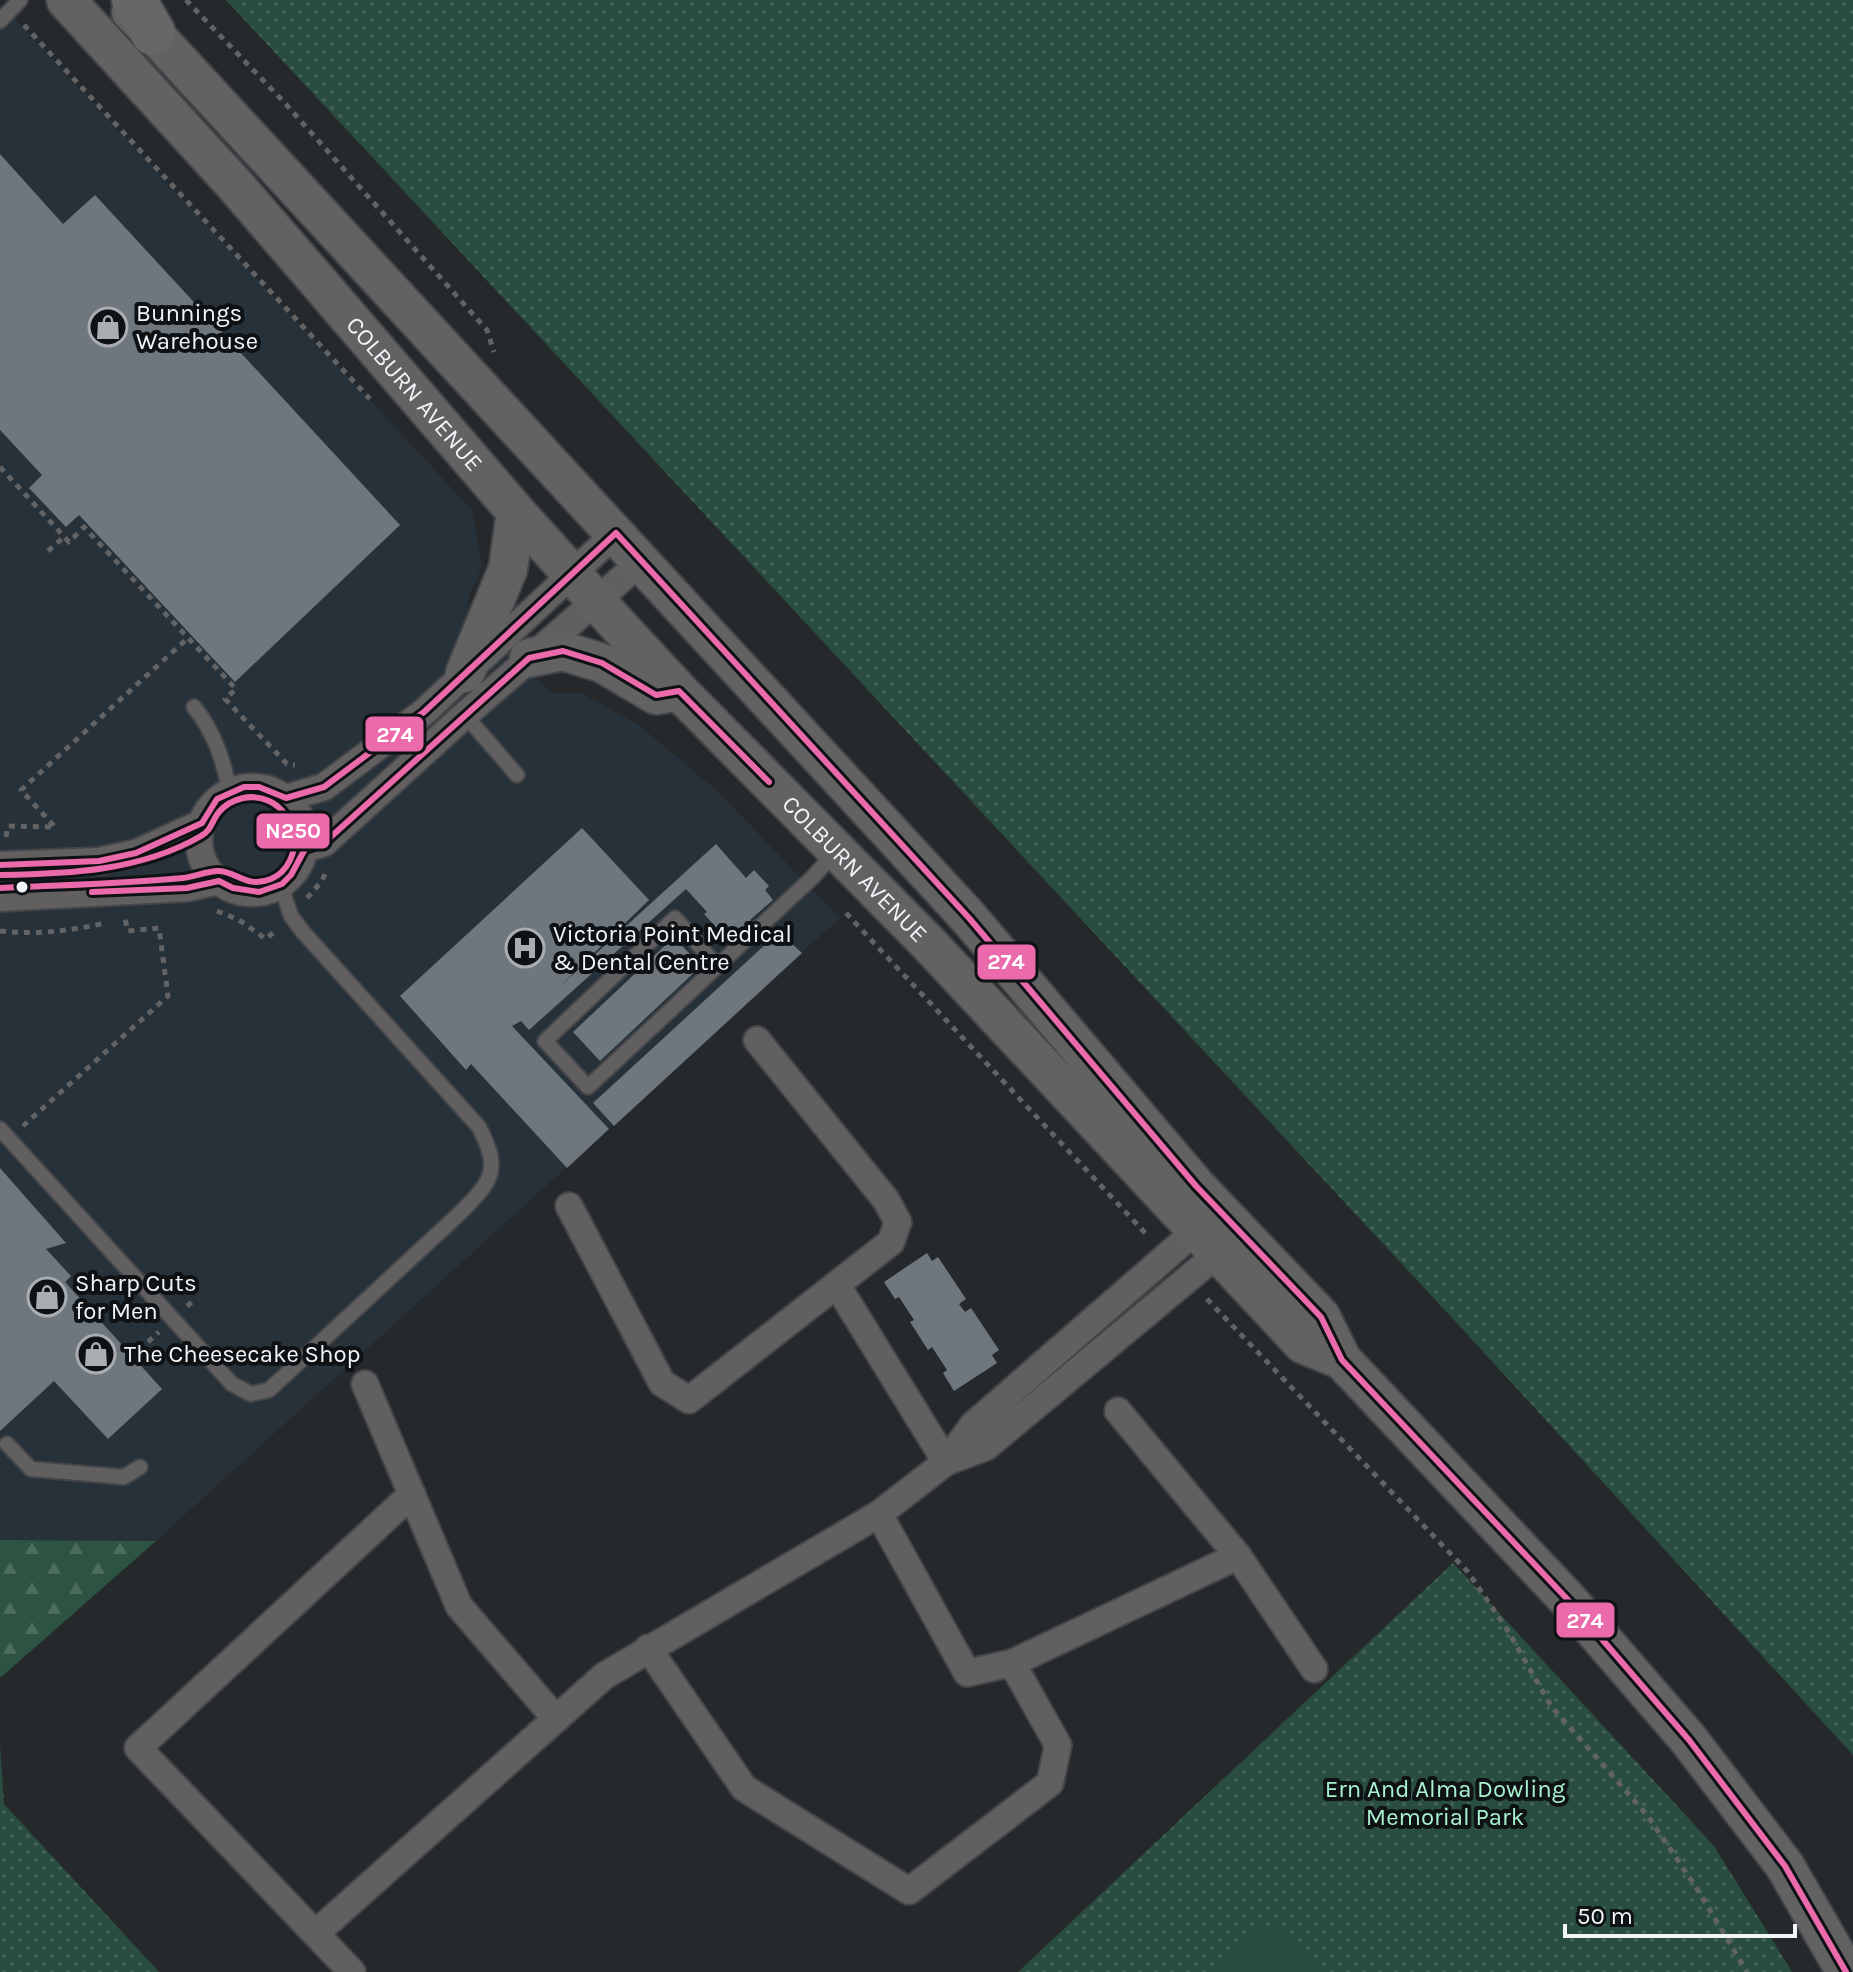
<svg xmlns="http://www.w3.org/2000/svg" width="1853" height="1972" font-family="Karla,sans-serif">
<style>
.built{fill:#273139}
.forest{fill:url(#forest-firs)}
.park{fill:url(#park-dots)}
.pitch{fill:#294d3e}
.building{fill:#6f777e}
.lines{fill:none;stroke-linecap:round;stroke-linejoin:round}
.lane-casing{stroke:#434548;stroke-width:18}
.street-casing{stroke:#434548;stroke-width:30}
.secondary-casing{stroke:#434548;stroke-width:42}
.highway-casing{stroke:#434548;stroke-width:48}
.path{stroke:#626364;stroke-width:5;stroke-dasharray:6 6;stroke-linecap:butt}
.lane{stroke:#615f60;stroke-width:14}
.street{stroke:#615f60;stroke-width:26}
.secondary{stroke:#626263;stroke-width:38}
.highway{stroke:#676668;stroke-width:44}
.bus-1-casing{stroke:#0f1214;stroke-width:12}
.bus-2-casing{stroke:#0f1214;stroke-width:12}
.bus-1{stroke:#eb6aab;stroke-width:6}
.bus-2{stroke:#eb6aab;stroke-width:6}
.bus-dot{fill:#f1f4f8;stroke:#0f1214;stroke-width:3}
.labels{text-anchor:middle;stroke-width:8;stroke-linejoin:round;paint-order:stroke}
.poi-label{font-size:24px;fill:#f1f4f8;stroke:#0f1214;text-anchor:start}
.street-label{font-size:24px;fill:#f1f4f8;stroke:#0f1214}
.park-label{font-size:24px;fill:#a8f1ce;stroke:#0f1214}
.line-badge{stroke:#0f1214;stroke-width:3}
.badge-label{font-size:22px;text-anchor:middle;font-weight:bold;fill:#fff}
</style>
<defs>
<pattern id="forest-firs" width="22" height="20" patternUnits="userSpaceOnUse" patternTransform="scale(2)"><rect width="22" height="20" fill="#2d5342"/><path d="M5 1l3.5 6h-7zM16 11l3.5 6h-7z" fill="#4c6c5e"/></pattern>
<pattern id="park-dots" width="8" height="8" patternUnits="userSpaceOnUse" patternTransform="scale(2)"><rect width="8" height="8" fill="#294d3e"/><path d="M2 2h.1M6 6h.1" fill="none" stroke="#48675b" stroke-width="1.8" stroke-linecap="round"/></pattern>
</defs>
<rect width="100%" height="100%" fill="#26292c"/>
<path class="built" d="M0,3L472,510L482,566L467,602L550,693H581L639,725L714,788L840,918L156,1541L0,1540Z"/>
<path class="forest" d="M0,1540L156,1541L0,1678Z"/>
<g class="park">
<path d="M226,0H1853V1755L1455,1321Z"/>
<path d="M1453,1563L1714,1846L1792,1972H1018Z"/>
<path d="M0,1745L4,1804L159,1972H0Z"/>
</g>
<path class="pitch" d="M1257,1928L1286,1930L1320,1972H1208Z"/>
<g class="building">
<path d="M0,154L63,224L95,195L400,525L235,682L79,515L66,527L29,488L42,475L0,430Z"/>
<path d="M582,828L649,900L558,988L716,844L746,878L754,870L769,886L765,890L773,900L750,920L753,924L731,944L704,914L707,912L686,889L529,1030L521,1021L512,1026L609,1129L567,1168L471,1064L466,1070L400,996Z"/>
<path d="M779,932L802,953L614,1126L593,1103Z"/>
<path d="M674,937L701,966L600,1061L573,1032Z"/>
<path d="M0,1168L66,1243L46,1249L71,1276L65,1282L162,1389L108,1439L54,1381L0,1431Z"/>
<path d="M927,1253L932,1261L938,1257L966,1299L959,1304L965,1312L971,1308L999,1350L992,1355L997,1363L954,1391L943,1373L947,1370L932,1347L928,1350L910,1322L914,1320L899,1297L895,1299L884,1282Z"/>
</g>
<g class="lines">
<defs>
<g id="lane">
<path d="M0,21L20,0"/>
<path d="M194,707C215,733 223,760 230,792"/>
<path d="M465,715L517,775"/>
<path d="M717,966L675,918L545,1041L588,1087L813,877L836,851"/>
<path d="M0,1129L232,1384L251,1394L269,1390L460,1213C493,1180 501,1170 479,1127L303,932L291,916L281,886"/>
<path d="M7,1444L31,1469L124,1477L140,1467"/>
</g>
<g id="street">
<circle cx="252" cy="840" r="53"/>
<path d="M286,798L324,787L424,712L616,533"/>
<path d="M305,849L324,843L465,715L642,561"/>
<path d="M0,865L99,861L136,853L202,823"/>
<path d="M0,898L187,888L219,881"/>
<path d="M569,1206L662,1383L689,1400L891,1242L898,1222L886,1200L757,1040"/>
<path d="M837,1285L946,1462"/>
<path d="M365,1384L459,1606L556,1719"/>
<path d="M1118,1411L1238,1556L1314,1669"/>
<path d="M946,1462L973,1425L1207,1221"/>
<path d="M879,1514L967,1673L1012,1663L1238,1556"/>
<path d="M648,1648L744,1788L909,1891L1050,1783L1058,1745L1012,1663"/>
<path d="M316,1933L604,1676L879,1514L946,1462L986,1447L1232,1242"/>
<path d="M352,1972L138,1748L412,1494"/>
</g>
<g id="secondary">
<path id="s1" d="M66,0L235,185L516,512L616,623L679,691L929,944L1303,1344L1342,1360"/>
<path d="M131,12L153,33L969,918L1196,1186L1321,1317L1342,1360L1569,1601L1689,1740L1785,1866L1846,1972"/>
<path d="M529,658L563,651L602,663L656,695L679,691"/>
<path d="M465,673L508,569L516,512"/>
</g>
<path id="highway" d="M134,0L153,33"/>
</defs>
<use href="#lane" class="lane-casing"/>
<use href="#street" class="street-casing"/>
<use href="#secondary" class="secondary-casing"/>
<use href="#highway" class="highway-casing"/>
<g class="path">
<path d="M186,0L283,101L487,330L494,352"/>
<path d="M24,25L370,399"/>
<path d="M0,467L69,542L84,527L236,689L225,699L287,764L295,765"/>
<path d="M48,551L64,537"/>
<path d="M6,837L8,826L55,827L21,790L189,637"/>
<path d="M307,898L322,881L327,870"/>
<path d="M217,911L239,920L266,939L275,931"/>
<path d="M846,913L1148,1236"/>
<path d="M0,931C35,935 70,931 105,923"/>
<path d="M23,1126L168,996L159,928L128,931L125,919"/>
<path d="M1207,1299L1468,1572L1508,1631L1551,1706L1647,1815L1696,1887L1747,1972"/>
<path d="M187,1306L196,1299"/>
<path d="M139,1350L159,1332"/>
</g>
<use href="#lane" class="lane"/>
<use href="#street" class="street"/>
<use href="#secondary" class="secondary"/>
<use href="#highway" class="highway"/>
<defs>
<g id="bus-1">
<path d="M0,865L99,861L136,853L202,823L217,799L244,787H259L286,798L324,787L424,712L616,533L969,918L1196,1186L1321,1317L1342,1360L1569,1601L1689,1740L1785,1866L1846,1972"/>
<path d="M92,892L187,888L219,881L233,888L259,892L282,884L291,875L305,849L324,843L529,658L563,651L602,663L656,695L679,691L769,782"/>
</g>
<path id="bus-2" d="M0,888C61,885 122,884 183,878C194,877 207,871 218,871C237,871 246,889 271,879C288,872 297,851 294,834C291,820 282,807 269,801C252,793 231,798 219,812C212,820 212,830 201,836C141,871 68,874 0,875"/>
</defs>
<use href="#bus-1" class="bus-1-casing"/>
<use href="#bus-2" class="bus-2-casing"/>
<use href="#bus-1" class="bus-1"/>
<use href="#bus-2" class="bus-2"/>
</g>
<defs>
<symbol id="shop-ring" viewBox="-11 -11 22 22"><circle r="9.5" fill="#0f1214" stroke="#aaadb1" stroke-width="1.5"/><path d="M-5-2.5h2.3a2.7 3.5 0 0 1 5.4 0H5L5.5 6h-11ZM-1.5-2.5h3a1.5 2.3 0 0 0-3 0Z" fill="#aaadb1"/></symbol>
<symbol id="hospital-ring" viewBox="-11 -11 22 22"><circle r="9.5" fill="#0f1214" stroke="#aaadb1" stroke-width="1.5"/><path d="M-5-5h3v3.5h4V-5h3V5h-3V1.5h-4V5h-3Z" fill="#aaadb1"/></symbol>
</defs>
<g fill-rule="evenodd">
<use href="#shop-ring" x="86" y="305" width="44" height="44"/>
<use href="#hospital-ring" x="503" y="926" width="44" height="44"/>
<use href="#shop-ring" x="25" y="1275" width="44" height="44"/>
<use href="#shop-ring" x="74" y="1332" width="44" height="44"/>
</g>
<circle class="bus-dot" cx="22" cy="887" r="7"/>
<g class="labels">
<g class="poi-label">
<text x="136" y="321">Bunnings<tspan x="136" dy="28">Warehouse</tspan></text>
<text x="553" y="942">Victoria Point Medical<tspan x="553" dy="28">&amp; Dental Centre</tspan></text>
<text x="75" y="1291">Sharp Cuts<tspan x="75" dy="28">for Men</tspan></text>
<text x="124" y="1362">The Cheesecake Shop</text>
</g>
<g class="street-label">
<text dy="8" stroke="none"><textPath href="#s1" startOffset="526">COLBURN AVENUE</textPath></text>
<text dy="8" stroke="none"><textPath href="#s1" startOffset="1174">COLBURN AVENUE</textPath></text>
</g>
<g class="park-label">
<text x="1445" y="1797">Ern And Alma Dowling<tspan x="1445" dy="28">Memorial Park</tspan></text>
</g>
</g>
<g class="line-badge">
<rect x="364" y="715" width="61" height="38" rx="8" fill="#eb6aab"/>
<rect x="255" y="812" width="76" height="38" rx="8" fill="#eb6aab"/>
<rect x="976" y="943" width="61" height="38" rx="8" fill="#eb6aab"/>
<rect x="1555" y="1601" width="61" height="38" rx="8" fill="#eb6aab"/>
</g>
<g class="badge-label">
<text x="395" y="742">274</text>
<text x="293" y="838">N250</text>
<text x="1006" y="969">274</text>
<text x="1585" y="1628">274</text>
</g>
<path d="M1565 1924v12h230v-12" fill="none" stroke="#f1f4f8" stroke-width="4"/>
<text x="1577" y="1924" font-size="24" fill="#f1f4f8" stroke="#0f1214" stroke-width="6" paint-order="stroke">50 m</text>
</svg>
